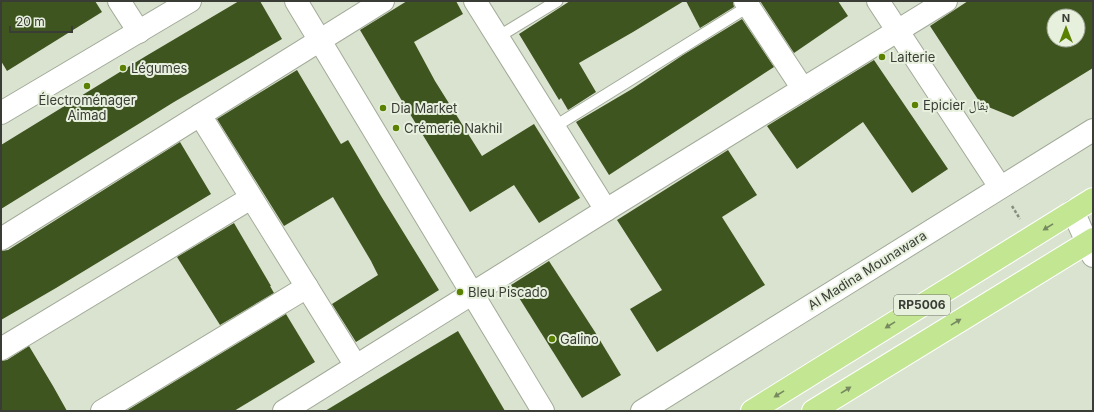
<svg xmlns="http://www.w3.org/2000/svg" width="1094" height="412" font-family="Inter,'Noto Naskh Arabic',sans-serif">
<style>
.building{fill:#3f5520;fill-rule:evenodd}
.lines{fill:none;stroke-linecap:round;stroke-linejoin:round}
.service-casing{stroke:#a2ab99;stroke-width:13}
.minor-casing{stroke:#a2ab99;stroke-width:24}
.tertiary-casing{stroke:#a2ab99;stroke-width:24}
.trunk-casing{stroke:#fff;stroke-width:24}
.path{stroke:#868c7f;stroke-width:2.5;stroke-dasharray:3 2;stroke-linecap:butt}
.service{stroke:#fff;stroke-width:11}
.minor{stroke:#fff;stroke-width:22}
.tertiary{stroke:#fff;stroke-width:22}
.trunk{stroke:#c2e692;stroke-width:22}
.oneway{fill:#77895f}
.poi-dot{fill:#5a8101;stroke:#e7f0dd;stroke-width:1.5}
.labels{text-anchor:middle;stroke-width:4;stroke-linejoin:round;paint-order:stroke}
.shield{fill:#e7f0dd;stroke:#6e7368;stroke-width:1}
.shield-label{font-size:12px;font-weight:bold;fill:#3a3d36}
.poi-label{font-size:13px;fill:#3a3d36;stroke:#e7f0dd;text-anchor:start}
.street-label{font-size:13px;fill:#3a3d36;stroke:#e7f0dd}
</style>
<rect width="100%" height="100%" fill="#dae3d0"/>
<g class="building">
<path d="M1,1H95L102,12L7,71L1,61Z"/>
<path d="M239,1H260L282,39L174,102L1,209V145L146,56Z"/>
<path d="M407,1H456L463,14L414,42L435,81L482,156L534,124L580,198L539,223L514,185L470,212L402,101L360,30Z"/>
<path d="M570,1H684L633,32L579,63L596,92L568,110L561,98L559,100L519,34Z"/>
<path d="M686,1H733L734,7L700,28Z"/>
<path d="M760,1H838L848,16L794,53Z"/>
<path d="M968,1H1093V68L1013,117L981,104L930,26ZM1054,16H1078V40H1054Z"/>
<path d="M742,19L774,67L609,175L576,122L632,89L683,55Z"/>
<path d="M874,60L948,169L912,193L863,122L797,169L767,126Z"/>
<path d="M297,70L341,144L348,140L381,196L439,290L356,342L332,304L378,275L371,261L333,197L284,226L217,119Z"/>
<path d="M180,142L211,194L56,288L1,320V251L8,250Z"/>
<path d="M728,150L757,195L722,217L765,285L657,352L630,309L662,290L617,220Z"/>
<path d="M234,223L271,286H270L274,293L220,325L177,257Z"/>
<path d="M549,261L595,332L621,375L582,398L511,285Z"/>
<path d="M286,314L315,362L234,411H126Z"/>
<path d="M458,331L505,411H325L421,353Z"/>
<path d="M29,346L53,386L67,411H1V361L7,360Z"/>
</g>
<g class="lines">
<defs>
<g id="service">
<path d="M498,37L557,1"/>
<path d="M554,127L749,6"/>
</g>
<g id="minor">
<path d="M119,1L139,32"/>
<path d="M475,1L606,210"/>
<path d="M745,1L803,89"/>
<path d="M878,1L1000,187"/>
<path d="M1,113L190,1"/>
<path d="M200,115L356,366"/>
<path d="M1073,211L1093,256"/>
<path d="M1,239L383,1"/>
<path d="M1,349L251,198"/>
<path d="M102,411L307,287"/>
<path d="M284,411L606,210L946,1"/>
<path d="M642,411L1093,130"/>
</g>
<path id="tertiary" d="M296,1L543,411"/>
<g id="trunk">
<path d="M752,411L1093,199"/>
<path d="M813,411L1093,239"/>
</g>
</defs>
<use href="#service" class="service-casing"/>
<use href="#minor" class="minor-casing"/>
<use href="#tertiary" class="tertiary-casing"/>
<use href="#trunk" class="trunk-casing"/>
<path class="path" d="M1012,206L1020,219"/>
<use href="#service" class="service"/>
<use href="#minor" class="minor"/>
<use href="#tertiary" class="tertiary"/>
<use href="#trunk" class="trunk"/>
</g>
<defs><path id="oneway-solid" d="M-6-.8H1V-3.2L6.5 0L1 3.2V.8H-6Z"/></defs>
<g class="oneway">
<use href="#oneway-solid" transform="translate(1048 227) rotate(148)"/>
<use href="#oneway-solid" transform="translate(956 322) rotate(-31)"/>
<use href="#oneway-solid" transform="translate(890 325) rotate(148)"/>
<use href="#oneway-solid" transform="translate(846 390) rotate(-32)"/>
<use href="#oneway-solid" transform="translate(779 394) rotate(148)"/>
</g>
<g class="poi-dot">
<circle cx="882" cy="57" r="4"/>
<circle cx="123" cy="68" r="4"/>
<circle cx="87" cy="86" r="4"/>
<circle cx="915" cy="105" r="4"/>
<circle cx="383" cy="108" r="4"/>
<circle cx="396" cy="128" r="4"/>
<circle cx="460" cy="292" r="4"/>
<circle cx="552" cy="339" r="4"/>
</g>
<g class="labels">
<rect class="shield" x="894" y="295" width="56" height="20" rx="3"/>
<g class="shield-label">
<text x="922" y="309">RP5006</text>
</g>
<g class="poi-label">
<text x="890" y="62">Laiterie</text>
<text x="131" y="73">Légumes</text>
<text x="87" y="105" text-anchor="middle">Électroménager<tspan x="87" dy="15">Aimad</tspan></text>
<text x="923" y="110">Epicier بقال</text>
<text x="391" y="113">Dia Market</text>
<text x="404" y="133">Crémerie Nakhil</text>
<text x="468" y="297">Bleu Piscado</text>
<text x="560" y="344">Galino</text>
</g>
<g class="street-label">
<text transform="translate(867 270) rotate(-32)" y="5">Al Madina Mounawara</text>
</g>
</g>
<rect width="1094" height="412" fill="none" stroke="#3a3d36" stroke-width="4"/>
<g transform="translate(1066 28)"><circle r="19" fill="#e7f0dd" stroke="#a2a89a"/>
<path d="M0-3L7 15L0 10L-7 15Z" fill="#5a8101"/>
<text y="-6" font-size="11" font-weight="bold" text-anchor="middle" fill="#3a3d36">N</text>
</g>
<path d="M10 26v6h62v-6" fill="none" stroke="#3a3d36" stroke-width="2"/>
<text x="16" y="26" font-size="12" fill="#3a3d36" stroke="#e7f0dd" stroke-width="3" paint-order="stroke">20 m</text>
</svg>
